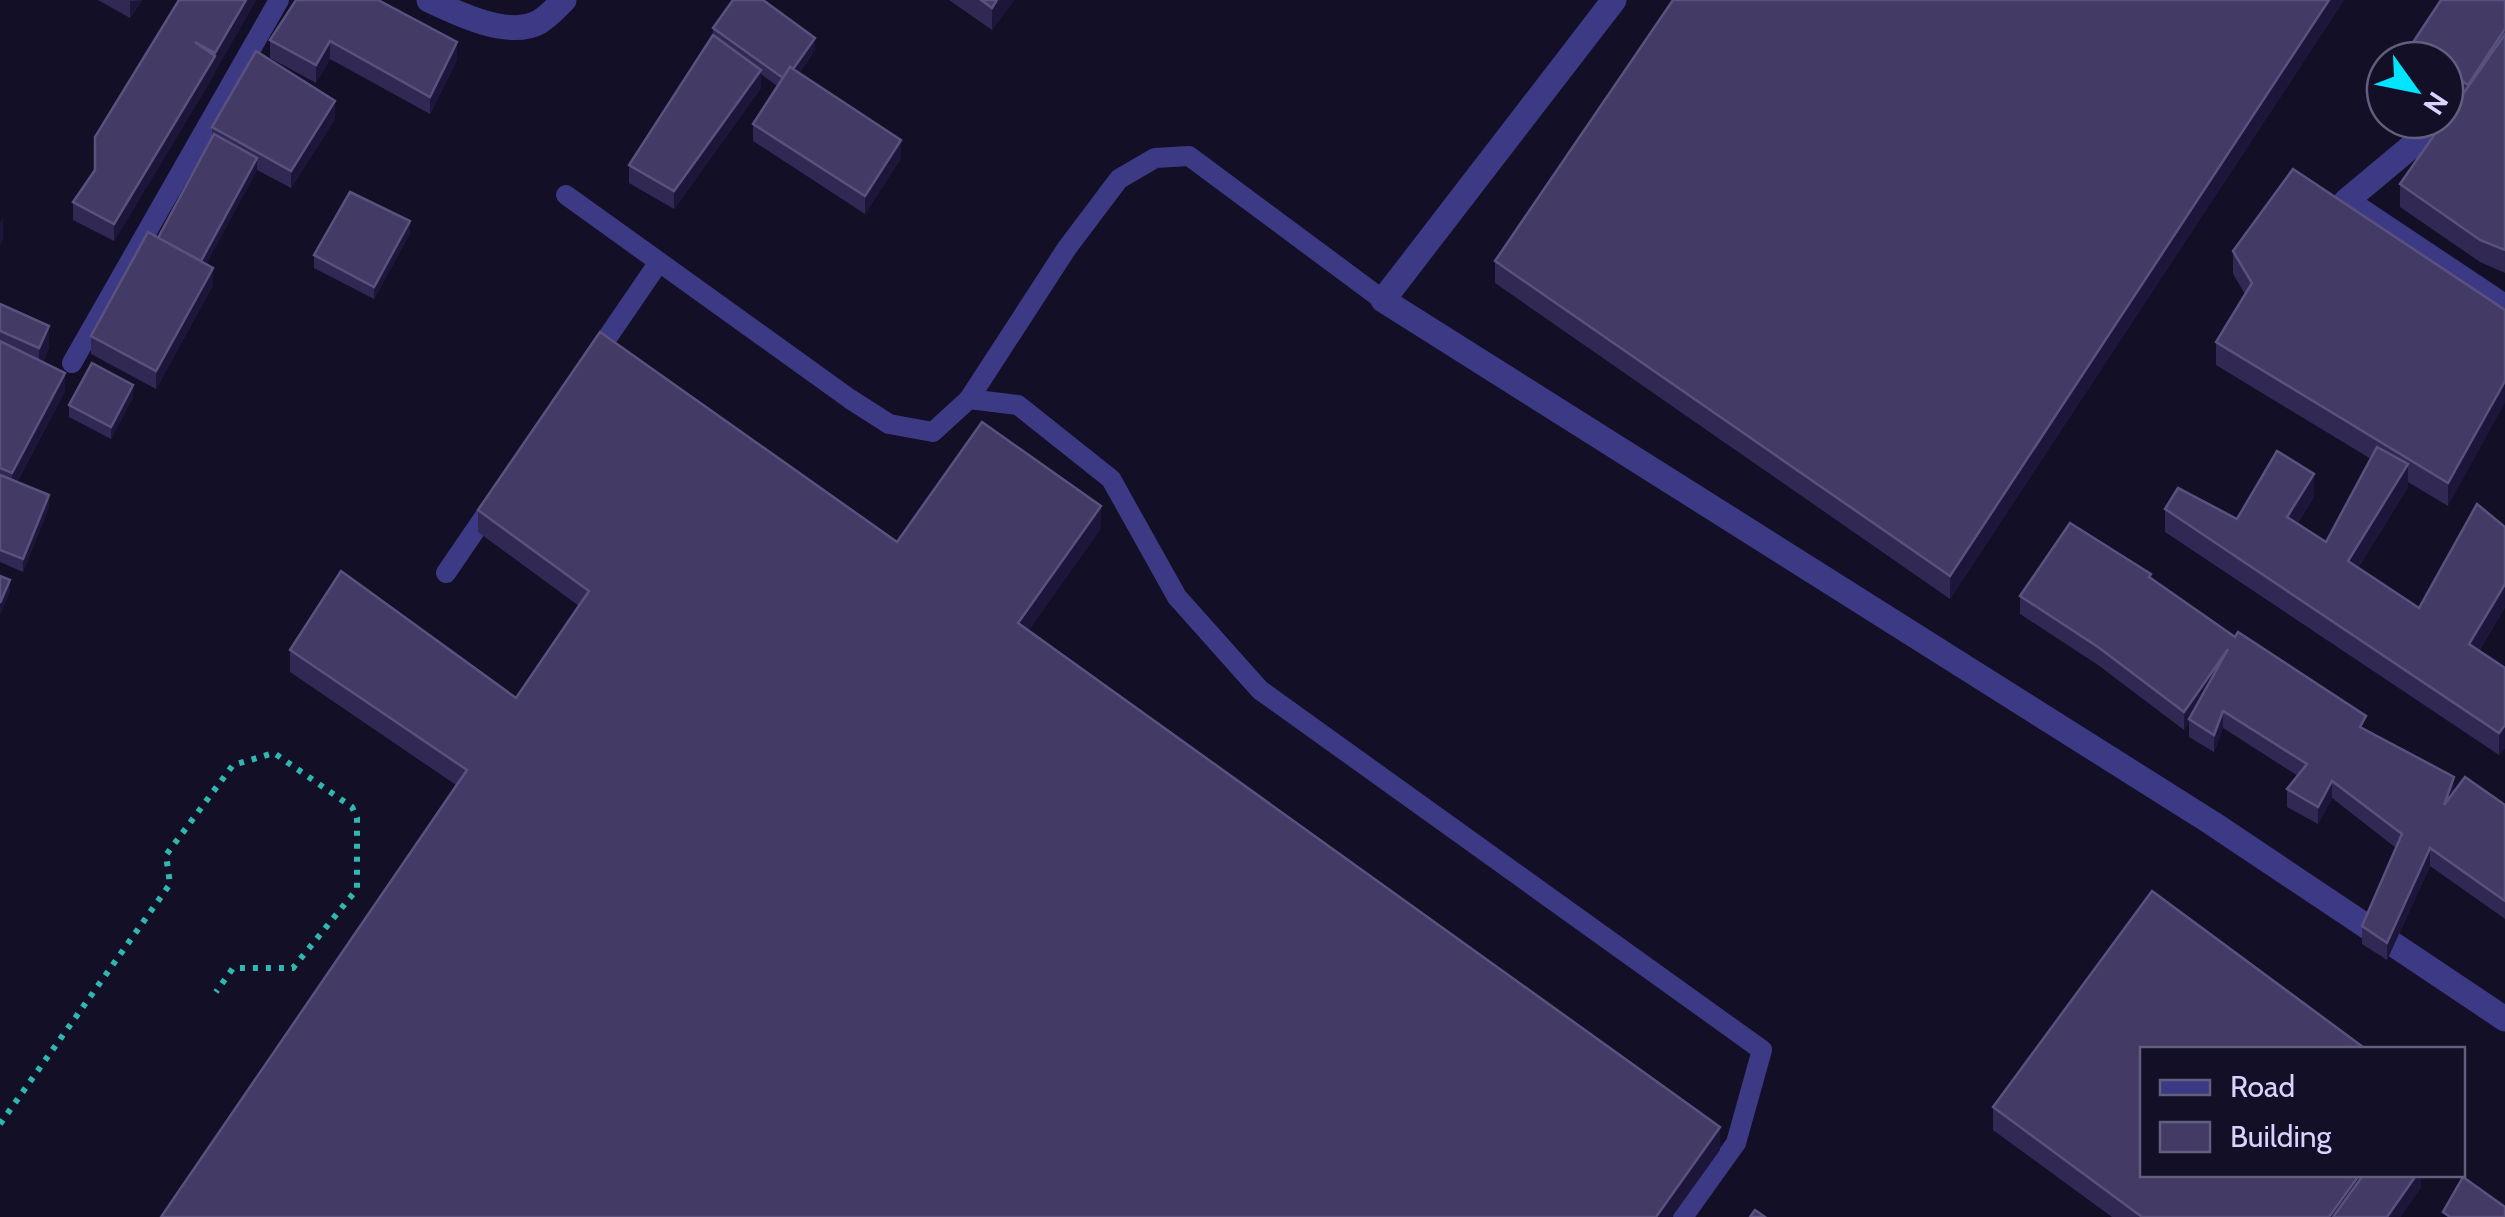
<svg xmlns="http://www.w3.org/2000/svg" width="2505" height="1217" font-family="Cabin,sans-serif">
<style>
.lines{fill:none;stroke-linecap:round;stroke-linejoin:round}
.path{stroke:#2fb8b0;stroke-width:6;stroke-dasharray:5 8;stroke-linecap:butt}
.service{stroke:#3d3a85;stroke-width:20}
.minor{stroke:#3d3a85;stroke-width:25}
.wall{fill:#312854}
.shaded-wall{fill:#1d163a}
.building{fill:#433a66;stroke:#5a527e;stroke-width:2.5}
</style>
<rect width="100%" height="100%" fill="#130f26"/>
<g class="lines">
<path class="path" d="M0,1124L170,884L166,855L233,765L274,753L352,807L357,818V889L293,968H233L216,992"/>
<g class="service">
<path d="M566,195L850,399L889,424L933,432L969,399L1018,405L1111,479L1177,597L1260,690L1762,1050L1736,1143L1683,1217"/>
<path d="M592,360L659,262"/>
<path d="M72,363L279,0"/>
<path d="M969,399L1067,248L1119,179L1155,158L1189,156L1383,300"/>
<path d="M446,573L491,507"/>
</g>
<g class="minor">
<path d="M429,0C456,13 509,39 539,22C548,17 557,7 564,0"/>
<path d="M1614,0L1383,300L2212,823L2505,1019"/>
<path d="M2443,120L2346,201L2505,307"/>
</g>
</g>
<g class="wall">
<path d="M98,0H142L130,18Z"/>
<path d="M179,0H256L215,71V73L114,241L73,220V202L95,171Z"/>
<path d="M296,0L457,60L430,114L330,59L316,83L270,58V40Z"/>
<path d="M949,0H1014L992,30Z"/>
<path d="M2344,0L1950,599L1495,283V261Z"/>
<path d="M2505,0V273L2480,262L2400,207V184L2460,98L2445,88V60H2410V47Z"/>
<path d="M713,28L815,50L799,73L901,158L865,214L753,141V124L777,86L761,74V88L674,209L629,183V165L713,35Z"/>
<path d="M335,119L291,188L257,170L206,264L213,285L156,389L91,354V336L158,238L212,138V127Z"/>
<path d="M410,233L374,299L314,268V255Z"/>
<path d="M2233,251L2505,310L2448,506L2408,482V487L2358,568L2419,608L2505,527V607L2479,651L2505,668V748L2499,755L2165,532V509L2237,519L2314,497L2297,524L2326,542L2371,459L2216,365V342L2245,294L2233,274Z"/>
<path d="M0,304L49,348L43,362L65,391L17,482L49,507L23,572L0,562Z"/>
<path d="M133,397L111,439L69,417V405Z"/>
<path d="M478,510L897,542L1101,528L1028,631L1720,1150L456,785L290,672V650L516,698L579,606L478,532Z"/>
<path d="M2151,579L2454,793L2505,805V919L2430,866L2387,960L2362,944V926L2396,848L2332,798L2318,824L2287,807V789L2298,776L2223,728L2214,752L2189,737V722L2184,730L2098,665L2020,614V596Z"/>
<path d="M2142,1050L2421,1174V1187L2400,1217H2112L1993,1130V1107Z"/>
</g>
<g class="shaded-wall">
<path d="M142,0L130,18V1Z"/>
<path d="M246,0H256L215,71V53Z"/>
<path d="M997,0H1014L992,30V8Z"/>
<path d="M2329,0H2344L1950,599V576Z"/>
<path d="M2505,29V47L2468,103V85Z"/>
<path d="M815,38V50L785,92V79Z"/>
<path d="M330,41V59L316,83V65Z"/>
<path d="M457,42V60L430,114V97Z"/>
<path d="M215,56V73L114,241V224Z"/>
<path d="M761,70V88L674,209V191Z"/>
<path d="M335,101V119L291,188V171Z"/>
<path d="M901,140V158L865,214V196Z"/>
<path d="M257,158V170L200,276V264Z"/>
<path d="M3,217V239L0,246V223Z"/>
<path d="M410,221V233L374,299V287Z"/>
<path d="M213,268V285L156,389V371Z"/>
<path d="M49,326V348L39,371V348Z"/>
<path d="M65,373V391L12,491V473Z"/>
<path d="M2505,381V403L2448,506V483Z"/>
<path d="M133,385V397L111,439V427Z"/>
<path d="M2408,464V487L2348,584V561Z"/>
<path d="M2314,474V497L2287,539V517Z"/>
<path d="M49,495V507L23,572V559Z"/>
<path d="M1101,506V528L1018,646V623Z"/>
<path d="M10,580V592L0,616V603Z"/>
<path d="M2505,584V607L2469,667V644Z"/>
<path d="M2228,649L2189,719V722L2184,730V712Z"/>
<path d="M2223,711V728L2214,752V735Z"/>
<path d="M2505,725V748L2499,755V733Z"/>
<path d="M2454,777V795L2444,805Z"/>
<path d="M2332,781V798L2318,824V807Z"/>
<path d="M2430,848V866L2387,960V943Z"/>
<path d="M1720,1127V1150L1672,1217H1656Z"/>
<path d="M2360,1174H2377L2346,1217H2329Z"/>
<path d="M2417,1174H2421V1187L2400,1217H2387Z"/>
</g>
<g class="building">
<path d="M179,0H246L215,53L195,42L215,56L114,224L73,202L95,170V137Z"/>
<path d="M296,0H378L457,42L430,97L330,41L316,65L270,40Z"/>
<path d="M733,0H763L815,38L793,69L790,67L783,78L713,28Z"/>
<path d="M981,0H997L992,8Z"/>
<path d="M1673,0H2329L1950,576L1495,261Z"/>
<path d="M2441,0H2505V29L2468,85L2445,70V60H2430L2410,47Z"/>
<path d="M2505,34V250L2480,240L2400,184Z"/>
<path d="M713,35L761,70L674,191L629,165Z"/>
<path d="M256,51L335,101L291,171L212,127Z"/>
<path d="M790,67L901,140L865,196L753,124Z"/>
<path d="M214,134L257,158L201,261L158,238Z"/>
<path d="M2293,169L2505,310V381L2448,483L2216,342L2252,283L2233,251Z"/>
<path d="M350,192L410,221L374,287L314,255Z"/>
<path d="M148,232L213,268L156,371L91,336Z"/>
<path d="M0,304L49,326L39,348L0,331Z"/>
<path d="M600,332L897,542L982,422L1101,506L1018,623L1720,1127L1656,1217H161L467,770L290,650L341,571L516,698L589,591L478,510Z"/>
<path d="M0,341L65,373L12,473L0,468Z"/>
<path d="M92,363L133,385L111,427L69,405Z"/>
<path d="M2377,447L2408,464L2348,561L2419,608L2477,504L2505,527V584L2469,644L2505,668V725L2499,733L2165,509L2178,488L2237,519L2277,451L2314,474L2287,517L2326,542Z"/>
<path d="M0,475L49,495L23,559L0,550Z"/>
<path d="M2070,523L2151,574L2149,577L2235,637L2238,632L2366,716L2360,727L2454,777L2444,805L2465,777L2505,805V901L2430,848L2387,943L2362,926L2402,834L2332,781L2318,807L2287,789L2307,764L2223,711L2214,735L2189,719L2228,649L2184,712L2098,647L2020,596Z"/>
<path d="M0,576L10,580L0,603Z"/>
<path d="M2152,891L2367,1050H2142V1174H2360L2329,1217H2142L1993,1107Z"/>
<path d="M2364,1174H2417L2387,1217H2333Z"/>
<path d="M2463,1177L2505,1207V1217H2450L2443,1212Z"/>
<path d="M1755,1210L1765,1217H1750Z"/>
</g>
<rect x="2140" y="1047" width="325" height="130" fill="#130f26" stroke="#625e7d" stroke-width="2.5"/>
<rect x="2160" y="1080" width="50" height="15" fill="#3d3a85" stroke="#625e7d" stroke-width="2.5"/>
<text x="2230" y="1097" font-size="30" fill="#d9d4ff">Road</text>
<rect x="2160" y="1122" width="50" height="30" fill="#433a66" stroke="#625e7d" stroke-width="2.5"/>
<text x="2230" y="1147" font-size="30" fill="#d9d4ff">Building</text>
<g transform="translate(2415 90) rotate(123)"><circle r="48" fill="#130f26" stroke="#625e7d" stroke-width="2.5"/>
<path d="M0-8L18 38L0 25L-18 38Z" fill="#00e5ff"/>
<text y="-15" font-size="28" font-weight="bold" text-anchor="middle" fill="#d9d4ff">N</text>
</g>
</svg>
